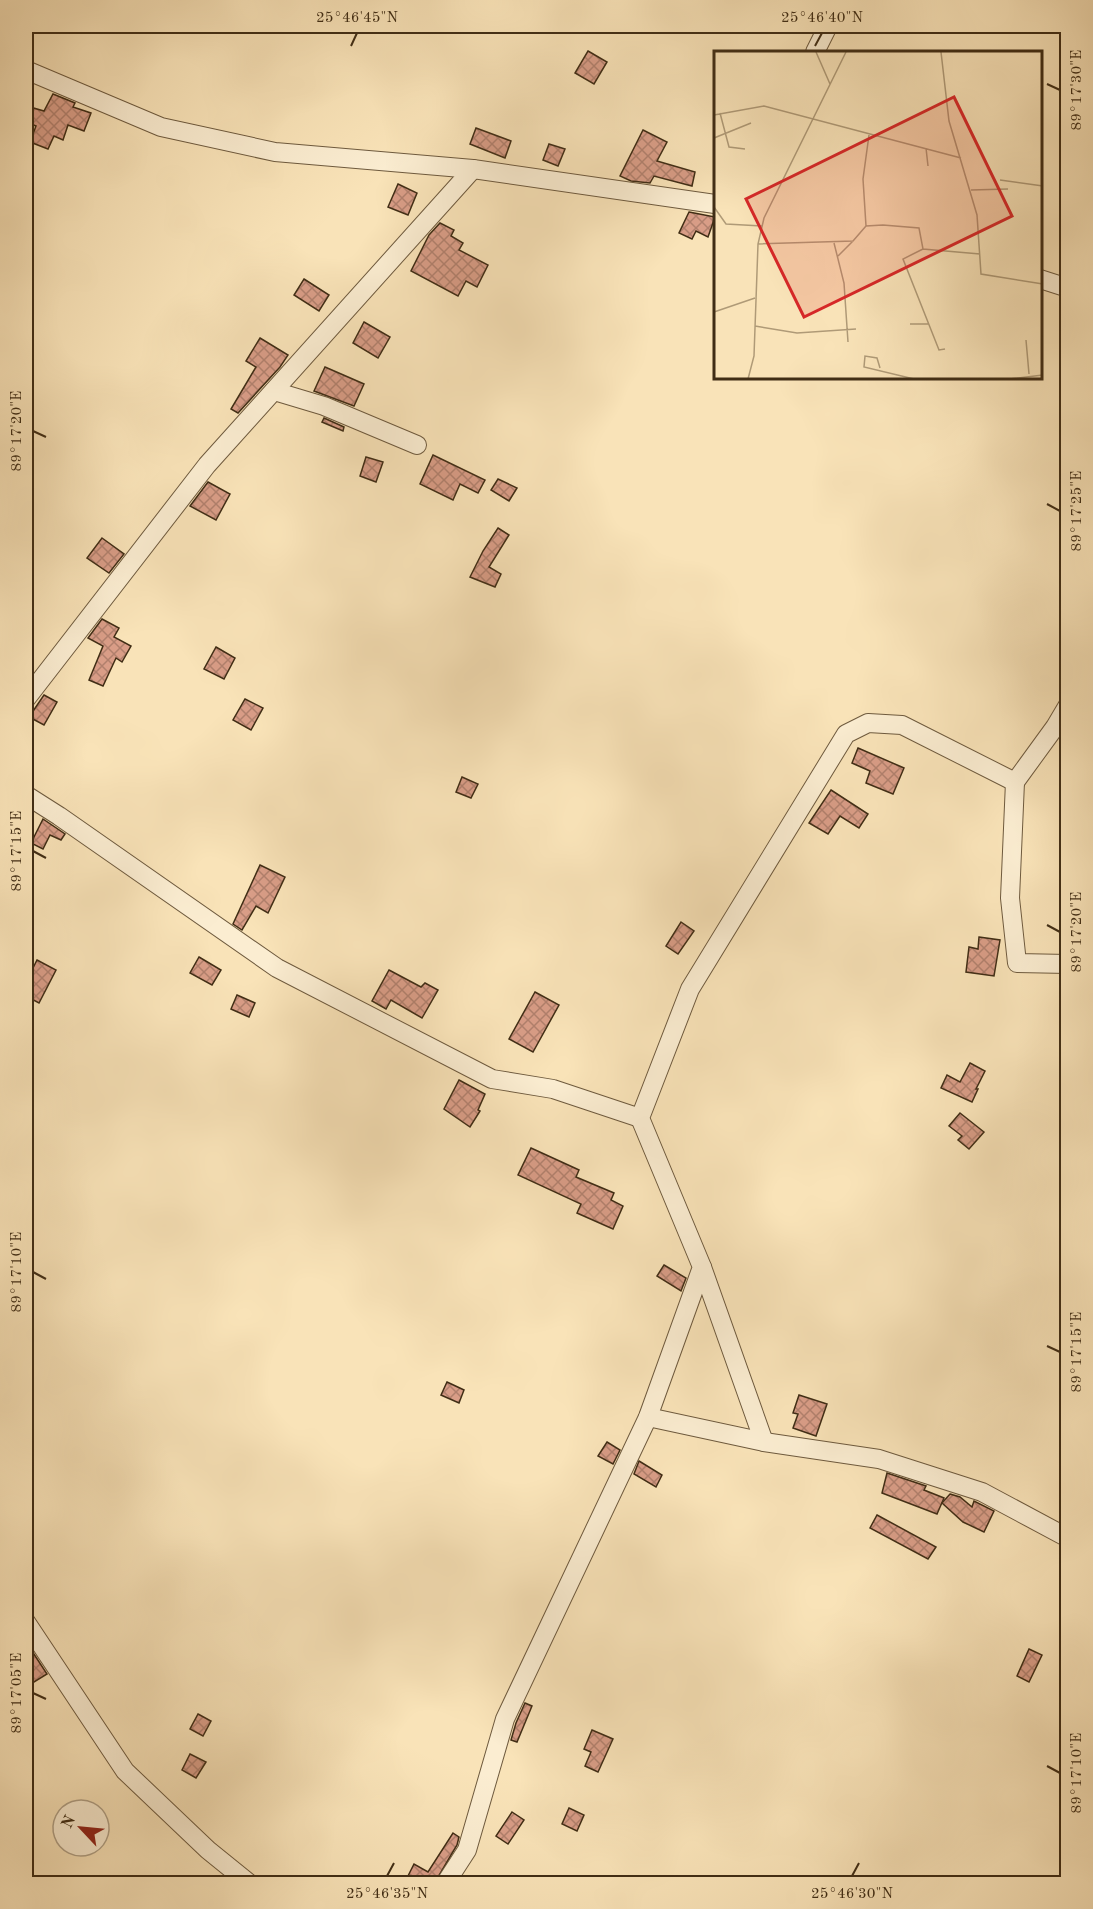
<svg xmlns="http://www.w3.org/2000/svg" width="1093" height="1909" font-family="'Old Standard TT',serif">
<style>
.building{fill:url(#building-cross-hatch);stroke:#402d15;stroke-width:1.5}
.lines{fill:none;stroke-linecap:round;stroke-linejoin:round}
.minor-casing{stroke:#6e5a3e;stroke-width:20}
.minor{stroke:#fbedd1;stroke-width:18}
.ticks{fill:none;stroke:#402d15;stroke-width:2}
.inset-road{fill:none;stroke:#af9a77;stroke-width:1.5}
.view{fill:#d62828;fill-opacity:0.15;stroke:#d62828;stroke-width:3}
.inset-edge{fill:none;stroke:#402d15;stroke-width:3}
.neatline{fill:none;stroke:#402d15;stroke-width:2}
.ticks-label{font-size:15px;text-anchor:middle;fill:#402d15}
</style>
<defs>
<pattern id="building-cross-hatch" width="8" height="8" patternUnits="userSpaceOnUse" patternTransform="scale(1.5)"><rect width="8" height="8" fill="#d99d87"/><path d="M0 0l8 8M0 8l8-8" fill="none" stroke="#b1806d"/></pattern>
</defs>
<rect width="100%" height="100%" fill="#f9e3b8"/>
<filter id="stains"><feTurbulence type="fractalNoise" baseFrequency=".00333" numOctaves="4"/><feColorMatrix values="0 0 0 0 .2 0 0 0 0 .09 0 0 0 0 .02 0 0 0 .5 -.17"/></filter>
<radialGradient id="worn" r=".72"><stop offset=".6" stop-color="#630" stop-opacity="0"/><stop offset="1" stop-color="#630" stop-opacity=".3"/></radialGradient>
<g class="building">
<path d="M588,51L607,62L594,84L575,73Z"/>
<path d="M53,94L75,103L73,107L91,113L84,131L68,125L63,140L54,136L48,149L30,142L36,126L26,122L30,107L44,111Z"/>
<path d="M476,128L511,141L505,158L470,144Z"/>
<path d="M643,130L667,142L657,161L695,172L692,186L654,176L650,183L631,181L620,176Z"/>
<path d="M549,144L565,149L558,166L543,160Z"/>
<path d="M398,184L417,193L408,215L388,207Z"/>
<path d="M689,212L715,217L708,237L696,231L692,239L679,233Z"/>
<path d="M440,223L454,230L451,236L463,243L459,250L488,265L477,287L466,281L458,296L411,271L429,235Z"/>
<path d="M304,279L329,295L319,311L294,295Z"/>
<path d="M364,322L390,337L378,358L353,343Z"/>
<path d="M260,338L288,355L280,367L238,413L231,409L256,367L246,361Z"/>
<path d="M325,367L364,384L354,406L314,391Z"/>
<path d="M324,418L344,427L343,431L322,422Z"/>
<path d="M433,455L485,480L478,493L460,484L453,500L420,484Z"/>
<path d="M366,457L383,462L376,482L360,476Z"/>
<path d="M498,479L517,488L509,501L491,490Z"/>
<path d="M208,482L230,494L216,520L190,506Z"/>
<path d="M498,528L509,535L489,567L501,574L495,587L470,577L483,551Z"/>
<path d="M102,538L124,554L109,573L87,558Z"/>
<path d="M102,619L119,628L114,637L131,646L122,662L116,658L103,686L89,680L103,646L88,638Z"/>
<path d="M216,647L235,658L224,679L204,669Z"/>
<path d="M44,695L57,702L44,725L29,717Z"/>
<path d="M245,699L263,708L251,730L233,720Z"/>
<path d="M858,748L904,768L893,794L866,783L870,771L852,763Z"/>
<path d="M462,777L478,784L471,798L456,792Z"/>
<path d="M831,790L868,814L859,828L840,816L828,834L809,823Z"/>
<path d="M43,819L65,834L61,840L50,835L43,849L31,843Z"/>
<path d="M260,865L285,877L268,913L256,906L242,930L233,924Z"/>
<path d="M681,922L694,931L678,954L666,946Z"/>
<path d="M979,937L1000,940L994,976L966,972L969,947L978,949Z"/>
<path d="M199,957L221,970L212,985L190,973Z"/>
<path d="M37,960L56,970L39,1003L26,996V982Z"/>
<path d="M389,970L421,987L425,983L438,990L422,1018L391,1000L386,1009L372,1001Z"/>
<path d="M535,992L559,1005L533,1052L509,1039Z"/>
<path d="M237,995L255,1003L249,1017L231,1009Z"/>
<path d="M970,1063L985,1071L976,1089H978L972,1102L941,1088L947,1075L960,1082Z"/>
<path d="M459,1080L485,1094L478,1110L480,1111L470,1127L444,1109Z"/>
<path d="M960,1113L984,1132L969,1149L958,1140L962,1136L949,1126Z"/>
<path d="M531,1148L579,1170L576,1177L614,1193L611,1200L623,1206L613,1229L577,1213L581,1204L518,1175Z"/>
<path d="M664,1265L686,1278L681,1291L657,1276Z"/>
<path d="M447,1382L464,1390L459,1403L441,1395Z"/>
<path d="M799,1395L827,1404L816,1436L793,1428L798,1414L793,1413Z"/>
<path d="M607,1442L620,1450L613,1464L598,1456Z"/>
<path d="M639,1461L662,1475L656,1487L634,1474Z"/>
<path d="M887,1473L926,1486L924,1490L944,1498L937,1514L882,1493Z"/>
<path d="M950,1494L960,1497L972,1507L974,1501L994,1511L984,1532L963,1522L942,1503Z"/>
<path d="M877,1515L936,1547L928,1559L870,1528Z"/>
<path d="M26,1642L47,1674L26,1687Z"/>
<path d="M1029,1649L1042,1655L1029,1682L1017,1676Z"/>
<path d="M525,1703L532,1706L517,1742L511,1740L516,1723Z"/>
<path d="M198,1714L211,1721L203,1736L190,1729Z"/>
<path d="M592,1730L613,1739L598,1772L585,1766L591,1752L584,1749Z"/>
<path d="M190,1754L206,1762L196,1778L182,1770Z"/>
<path d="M569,1808L584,1815L577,1831L562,1824Z"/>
<path d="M512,1812L524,1820L508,1844L496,1836Z"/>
<path d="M453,1833L459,1837L457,1845L434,1884H404L414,1864L428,1872Z"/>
</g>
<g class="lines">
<defs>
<g id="minor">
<path d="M815,52L828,26"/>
<path d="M26,70L161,127L275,152L473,169L715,204"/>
<path d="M1040,279L1068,288"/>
<path d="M274,391L324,406L417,445"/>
<path d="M26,699L207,465L473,169"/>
<path d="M1015,782L1010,898L1017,963L1068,964"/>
<path d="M26,795L59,816L277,968L492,1079L553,1089L640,1118"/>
<path d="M702,1267L764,1442"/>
<path d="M648,1417L764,1442L879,1459L982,1492L1068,1538"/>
<path d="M26,1622L125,1771L208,1850L250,1884"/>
<path d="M445,1884L467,1850L505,1719L648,1417L702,1267L640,1118L690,989L846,734L868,723L902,725L1015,782L1055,727L1068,705"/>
</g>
</defs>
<use href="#minor" class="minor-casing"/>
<use href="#minor" class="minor"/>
</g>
<path class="ticks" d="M351,46L357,33M815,46L822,33M1047,84L1060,90M33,431L46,437M1047,504L1060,511M33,851L46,858M1047,925L1060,932M33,1272L46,1279M1047,1346L1060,1352M33,1693L46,1699M1047,1766L1060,1773M387,1876L394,1863M852,1876L859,1863"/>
<g transform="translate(714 51)">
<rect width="328" height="328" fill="#f9e3b8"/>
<path class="inset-road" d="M102,1L116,33M227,1L235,70L263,164L267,223L329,233M6,62L15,96L31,98M0,64L50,55L247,107M0,87L37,72M212,97L214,115M286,129L329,135M257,139L294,138M0,156L12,173L48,175M152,175L149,128L155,84M120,192L130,232L134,291M44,193L139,190L152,175L169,174L205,177L209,198L266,203M209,198L189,208L225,299L231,298M124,205L139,190M0,261L41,247M196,273H215M41,275L83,282L142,278M312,289L315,323M166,317L163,307L151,305L150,316L200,328M34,328L40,305L44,193L50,167L132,1M295,328L329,324"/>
<path class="view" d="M240,46L298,165L90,266L32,148Z"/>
<rect width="328" height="328" class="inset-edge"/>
</g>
<rect width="1093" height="1909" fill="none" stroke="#f9e3b8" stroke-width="66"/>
<g transform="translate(81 1828) rotate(296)"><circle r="28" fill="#fbedd1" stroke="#b0a086" stroke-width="1.5"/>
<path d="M0-4.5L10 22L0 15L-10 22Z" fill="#8f2418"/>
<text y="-9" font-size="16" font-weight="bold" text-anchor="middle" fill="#402d15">N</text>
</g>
<rect x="33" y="33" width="1027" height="1843" class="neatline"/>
<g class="ticks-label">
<text x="357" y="22">25°46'45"N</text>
<text x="822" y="22">25°46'40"N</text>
<text transform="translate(1076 90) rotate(-90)" y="5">89°17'30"E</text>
<text transform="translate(16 431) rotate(-90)" y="5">89°17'20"E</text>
<text transform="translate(1076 511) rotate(-90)" y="5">89°17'25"E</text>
<text transform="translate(16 851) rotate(-90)" y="5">89°17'15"E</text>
<text transform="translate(1076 932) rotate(-90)" y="5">89°17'20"E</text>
<text transform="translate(16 1272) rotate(-90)" y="5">89°17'10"E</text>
<text transform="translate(1076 1352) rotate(-90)" y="5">89°17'15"E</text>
<text transform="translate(16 1693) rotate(-90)" y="5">89°17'05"E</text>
<text transform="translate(1076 1773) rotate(-90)" y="5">89°17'10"E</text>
<text x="387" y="1898">25°46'35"N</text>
<text x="852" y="1898">25°46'30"N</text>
</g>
<rect width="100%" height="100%" filter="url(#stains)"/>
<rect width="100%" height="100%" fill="url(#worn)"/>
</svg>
